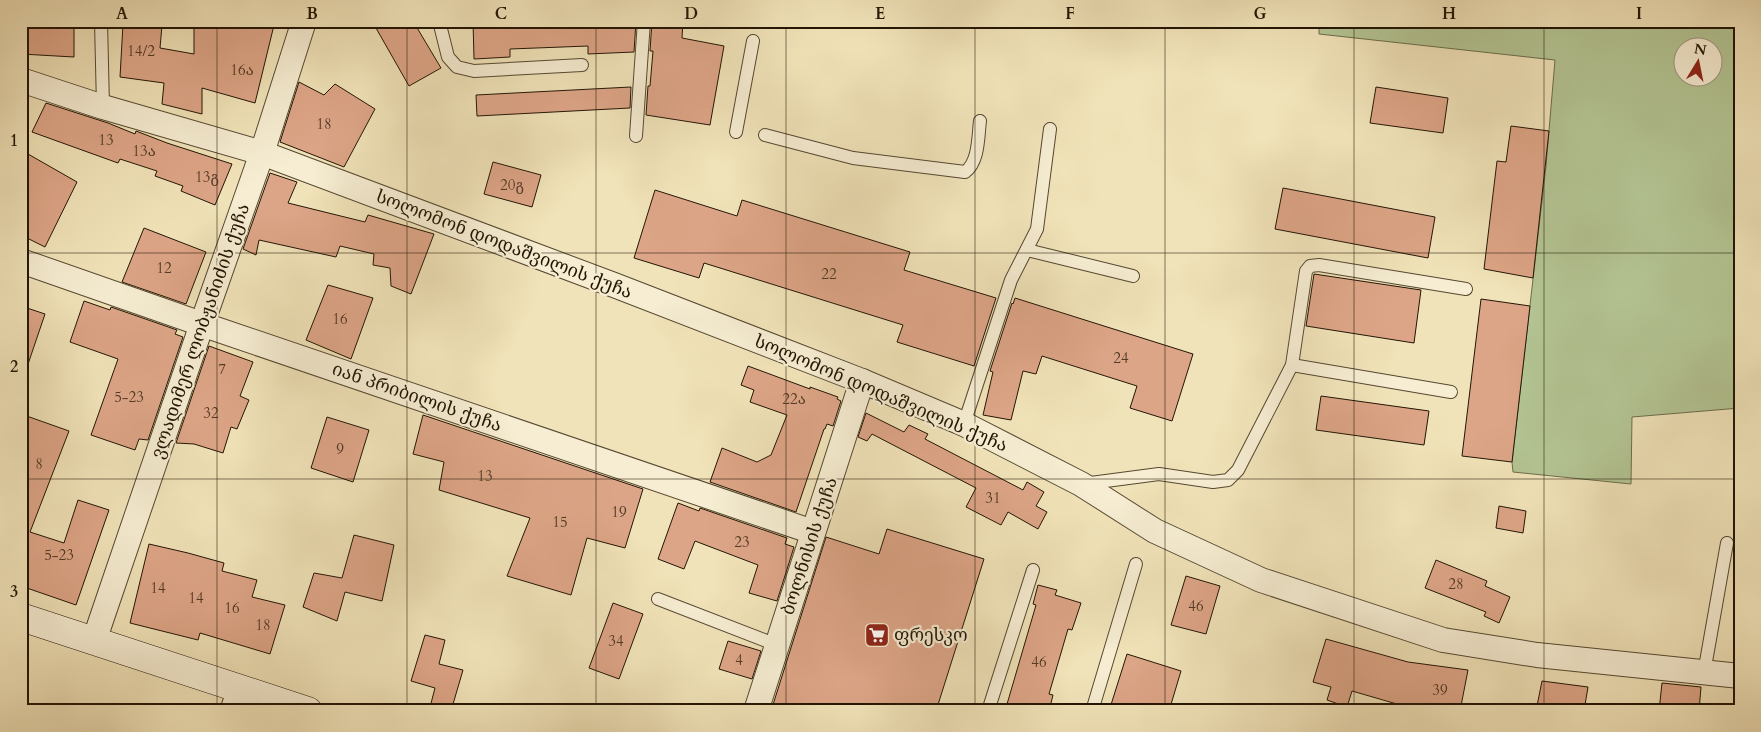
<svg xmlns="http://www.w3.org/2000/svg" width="1761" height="732" font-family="Cardo,'Noto Serif Georgian',serif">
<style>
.green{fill:#b4c594;stroke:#6b6d4c;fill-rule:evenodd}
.building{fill:#dda587;stroke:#221504}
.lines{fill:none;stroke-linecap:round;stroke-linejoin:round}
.lane-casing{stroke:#564831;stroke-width:14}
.street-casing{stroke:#564831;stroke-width:26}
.secondary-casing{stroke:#221504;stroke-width:29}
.lane{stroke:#f6edd2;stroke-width:12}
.street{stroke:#f6edd2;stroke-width:24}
.secondary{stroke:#f6edd2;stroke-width:28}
.grid{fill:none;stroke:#221504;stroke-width:1;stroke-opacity:0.55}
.labels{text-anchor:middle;stroke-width:4.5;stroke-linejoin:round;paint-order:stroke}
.number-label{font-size:15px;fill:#513925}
.street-label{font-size:18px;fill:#221504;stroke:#f6edd2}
.poi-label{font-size:18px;fill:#221504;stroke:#f6edd2;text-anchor:start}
.neatline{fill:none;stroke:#221504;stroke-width:2}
.grid-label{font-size:16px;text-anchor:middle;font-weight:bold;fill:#221504}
</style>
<rect width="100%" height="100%" fill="#f1e3b9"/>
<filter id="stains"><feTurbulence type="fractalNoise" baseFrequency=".004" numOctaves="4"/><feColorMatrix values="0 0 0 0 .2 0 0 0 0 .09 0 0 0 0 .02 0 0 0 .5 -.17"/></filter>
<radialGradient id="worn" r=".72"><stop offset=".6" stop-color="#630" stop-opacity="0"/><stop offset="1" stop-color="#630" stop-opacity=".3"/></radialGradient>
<path class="green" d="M1319,21H1740V408L1632,417L1631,484L1513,472L1512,462L1546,166L1555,60L1319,34ZM1684,48H1714V78H1684Z"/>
<g class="building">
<path d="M21,21H74V57L21,54Z"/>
<path d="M194,21H275L255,103L202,88V114L162,104L164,83L120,77L123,24L162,25L160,48L194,54Z"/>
<path d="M372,21H413L441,68L409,86Z"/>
<path d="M473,21H636L634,52L588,54V46L510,49V57L474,59Z"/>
<path d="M652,21H683L682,38L724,46L710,125L646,115L648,86H650L653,51H650Z"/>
<path d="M299,82L324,95L335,84L375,109L344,167L280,142Z"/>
<path d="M631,87L630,108L477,116L476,95Z"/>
<path d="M1376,87L1448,98L1443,133L1370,123Z"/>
<path d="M46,103L108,123L135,134L136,131L167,143L232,164L215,205L181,191L183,186L155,176L157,171L120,159L118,163L32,132Z"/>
<path d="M1511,126L1549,131L1533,278L1484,269L1497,161L1506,162Z"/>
<path d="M21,150L77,182L45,247L21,235Z"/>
<path d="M493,162L541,175L532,207L484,194Z"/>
<path d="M270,173L297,182L288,203L365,222L368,215L434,234L411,294L391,286L390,268L373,265L374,254L340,246L336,257L259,240L256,255L243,249Z"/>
<path d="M1283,188L1435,217L1428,258L1275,229Z"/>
<path d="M655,190L737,216L742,200L910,252L904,270L996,298L974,366L897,342L903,325L704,263L699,278L634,258Z"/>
<path d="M144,228L206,252L186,304L122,282Z"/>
<path d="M1314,274L1421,290L1414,343L1306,326Z"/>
<path d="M328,285L373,298L351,359L306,340Z"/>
<path d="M1015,298L1193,354L1172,421L1130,408L1137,386L1042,356L1036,374L1023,371L1011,420L983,415L993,372L990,371L1012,303L1013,304Z"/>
<path d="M1481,299L1530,306L1512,462L1462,456Z"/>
<path d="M84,301L110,310L111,307L177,330L175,334L183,337L148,440L139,439L135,450L91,435L118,359L70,342Z"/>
<path d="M21,306L45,314L24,376L21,375Z"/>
<path d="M209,346L253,362L240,396L249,400L237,429L231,427L223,453L194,444L176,443Z"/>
<path d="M748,366L810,389V387L838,397L837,399L841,401L833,426L827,424L825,429H824L796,512L710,482L722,448L757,462L771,455L787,415L750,402L754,390L741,385Z"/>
<path d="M1321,396L1429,411L1424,445L1316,430Z"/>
<path d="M866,413L904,432L909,425L928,434L925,439L1023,490L1027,482L1044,492L1036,506L1047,512L1038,529L1008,512L1001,525L966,507L976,488L872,434L867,441L858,437Z"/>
<path d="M21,414L69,431L30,532L64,543L78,500L109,510L76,605L21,586Z"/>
<path d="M423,415L643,489L625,548L587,538L571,595L507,576L530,518L439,490L444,462L413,454Z"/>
<path d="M327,417L369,430L353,482L311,468Z"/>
<path d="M678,503L699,511L700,508L787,538L785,544L794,547L777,601L749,593L758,565L695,541L684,569L658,559Z"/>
<path d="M1499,506L1526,511L1523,533L1496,528Z"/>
<path d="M887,529L984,559L936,711H771L826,537L879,554Z"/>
<path d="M354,535L394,545L382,601L345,592L337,621L303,607L314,573L342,578Z"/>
<path d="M149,544L188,553L224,563L222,571L257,580L252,597L285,605L270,654L200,633L198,640L130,623Z"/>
<path d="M1436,560L1487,581L1485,586L1510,597L1499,623L1484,616L1486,612L1425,588Z"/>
<path d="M1186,576L1220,586L1206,634L1171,625Z"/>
<path d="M1038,585L1057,590L1055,595L1081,603L1072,630L1068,629L1049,694L1053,695L1049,711H1005L1036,605L1033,604Z"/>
<path d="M613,603L643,614L619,679L589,668Z"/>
<path d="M425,635L445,640L439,664L463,670L451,711H429L435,688L411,681Z"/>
<path d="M1326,639L1408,662L1468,670L1460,711H1421L1352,691L1347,707L1327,700L1331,687L1313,682Z"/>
<path d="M728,641L761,651L752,679L719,669Z"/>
<path d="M1127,654L1181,671L1169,711H1109Z"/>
<path d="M1542,681L1588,687L1584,711H1536Z"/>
<path d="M1662,683L1701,687L1699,711H1659Z"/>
</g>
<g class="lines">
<defs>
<g id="lane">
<path d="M101,21L103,107"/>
<path d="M439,21L448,57L457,67L474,71L582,65"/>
<path d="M736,132L753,41"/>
<path d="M765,135L853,158L965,172C979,162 978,137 980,121"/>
<path d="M636,136L644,21"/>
<path d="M1027,250L1133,276"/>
<path d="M1292,365L1451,392"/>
<path d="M964,424L1011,280L1037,229L1050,129"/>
<path d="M1083,484L1159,474L1213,482L1228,480L1238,470L1292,365L1306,271L1310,266L1319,265L1466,289"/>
<path d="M658,599L777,645"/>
<path d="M1704,673L1727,543"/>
<path d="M988,711L1033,570"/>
<path d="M1092,711L1136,564"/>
</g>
<g id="street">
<path d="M21,80L103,107L262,153L614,285L862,381L964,424L1081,484L1155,531L1261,580L1443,640L1537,655L1740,676"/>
<path d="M21,261L213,328L813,532"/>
<path d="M94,641L202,324L262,153L304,21"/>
<path d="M232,711L240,689"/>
<path d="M756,711L862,381"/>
</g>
<path id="secondary" d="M21,617L308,711"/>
</defs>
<use href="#lane" class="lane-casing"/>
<use href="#street" class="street-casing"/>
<use href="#secondary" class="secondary-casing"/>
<use href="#lane" class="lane"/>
<use href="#street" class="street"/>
<use href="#secondary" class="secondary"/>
</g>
<path class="grid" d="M217,21V711M407,21V711M596,21V711M786,21V711M975,21V711M1165,21V711M1354,21V711M1544,21V711M21,253H1740M21,479H1740"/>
<defs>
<symbol id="supermarket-square" viewBox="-11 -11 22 22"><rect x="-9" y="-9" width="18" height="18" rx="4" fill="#8f2418" stroke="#f6edd2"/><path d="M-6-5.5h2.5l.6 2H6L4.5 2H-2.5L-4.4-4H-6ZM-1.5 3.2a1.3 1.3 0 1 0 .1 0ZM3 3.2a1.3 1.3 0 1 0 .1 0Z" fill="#fff"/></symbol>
</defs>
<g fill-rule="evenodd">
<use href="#supermarket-square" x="863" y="621" width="28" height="28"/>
</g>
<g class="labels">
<g class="number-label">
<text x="141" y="56">14/2</text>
<text x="242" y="75">16ა</text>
<text x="324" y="129">18</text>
<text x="106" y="145">13</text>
<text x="144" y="156">13ა</text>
<text x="207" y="182">13გ</text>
<text x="512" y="190">20გ</text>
<text x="164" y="273">12</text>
<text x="829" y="279">22</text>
<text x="340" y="324">16</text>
<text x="1121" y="363">24</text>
<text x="222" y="374">7</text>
<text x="129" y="402">5-23</text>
<text x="794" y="404">22ა</text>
<text x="211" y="418">32</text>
<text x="340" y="454">9</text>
<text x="39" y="469">8</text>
<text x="485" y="481">13</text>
<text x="993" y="503">31</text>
<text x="619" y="517">19</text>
<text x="560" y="527">15</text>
<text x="742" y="547">23</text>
<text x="59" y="560">5-23</text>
<text x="1456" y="589">28</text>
<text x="158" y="593">14</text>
<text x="196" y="603">14</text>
<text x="1196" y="611">46</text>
<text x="232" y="613">16</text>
<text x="263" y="630">18</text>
<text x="616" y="646">34</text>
<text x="739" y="665">4</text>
<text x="1039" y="667">46</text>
<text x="1440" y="695">39</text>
</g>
<g class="street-label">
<text transform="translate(504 244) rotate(21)" y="6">სოლომონ დოდაშვილის ქუჩა</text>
<text transform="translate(200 331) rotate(-71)" y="6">ვლადიმერ ლობჟანიძის ქუჩა</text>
<text transform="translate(881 393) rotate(23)" y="6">სოლომონ დოდაშვილის ქუჩა</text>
<text transform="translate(417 397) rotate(19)" y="6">იან პრიბილის ქუჩა</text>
<text transform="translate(809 546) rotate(-72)" y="6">ბოლნისის ქუჩა</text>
</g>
<g class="poi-label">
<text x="894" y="641">ფრესკო</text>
</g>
</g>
<rect width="1761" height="732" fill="none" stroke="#f1e3b9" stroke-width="55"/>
<g transform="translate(1698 62) rotate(10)"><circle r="24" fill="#f6edd2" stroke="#a19780"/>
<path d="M0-4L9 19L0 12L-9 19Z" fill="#8f2418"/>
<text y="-8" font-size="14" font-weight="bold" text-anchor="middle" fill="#221504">N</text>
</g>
<rect x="28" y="28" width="1706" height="676" class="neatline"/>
<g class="grid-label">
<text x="122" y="19">A</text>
<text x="312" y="19">B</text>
<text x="501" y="19">C</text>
<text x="691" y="19">D</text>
<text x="880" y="19">E</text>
<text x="1070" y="19">F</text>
<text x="1260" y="19">G</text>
<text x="1449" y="19">H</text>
<text x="1639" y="19">I</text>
<text x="14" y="146">1</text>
<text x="14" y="372">2</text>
<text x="14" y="597">3</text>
</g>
<rect width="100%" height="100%" filter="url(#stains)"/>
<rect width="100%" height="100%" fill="url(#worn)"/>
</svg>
